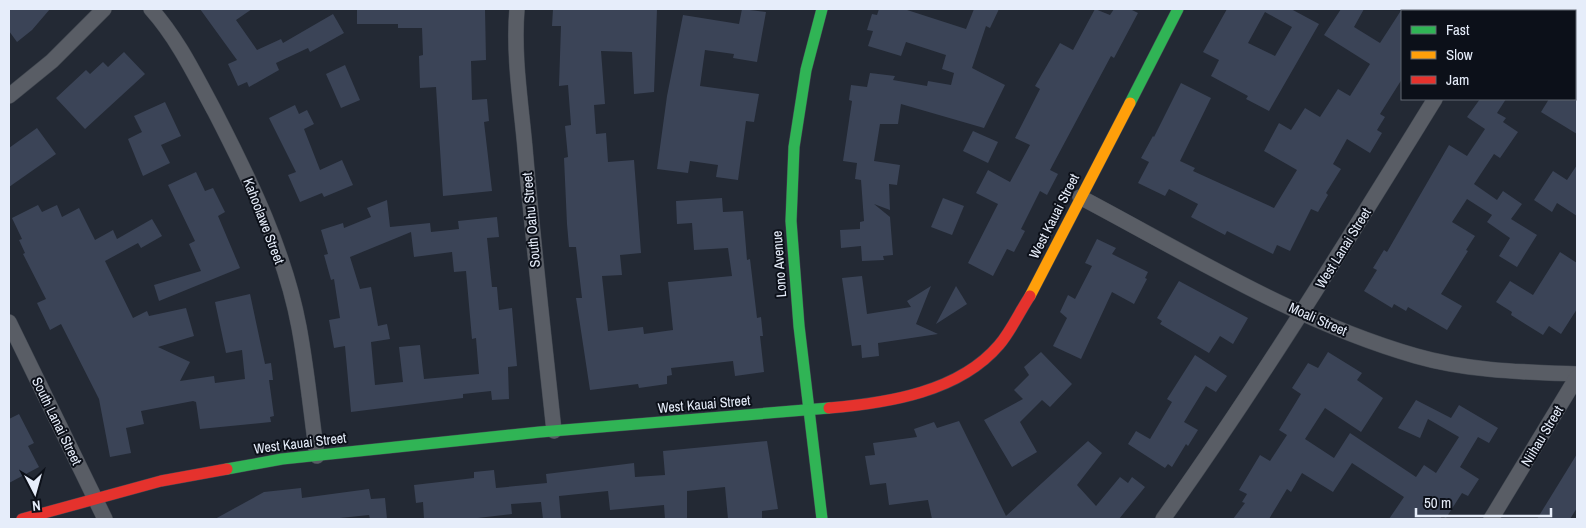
<svg xmlns="http://www.w3.org/2000/svg" width="1586" height="528" font-family="'Archivo Narrow',sans-serif">
<style>
.building{fill:#3b4457;fill-rule:evenodd}
.lines{fill:none;stroke-linecap:round;stroke-linejoin:round}
.street-casing{stroke:#414750;stroke-width:16}
.fast-casing{stroke:#414750;stroke-width:12}
.slow-casing{stroke:#414750;stroke-width:12}
.jam-casing{stroke:#414750;stroke-width:12}
.street{stroke:#595d65;stroke-width:15}
.fast{stroke:#30b455;stroke-width:11}
.slow{stroke:#ff9f0a;stroke-width:11}
.jam{stroke:#e5322d;stroke-width:11}
.labels{text-anchor:middle;stroke-width:4;stroke-linejoin:round;paint-order:stroke}
.street-label{font-size:14px;fill:#e6edfa;stroke:#0c1019}
</style>
<rect width="100%" height="100%" fill="#232934"/>
<g class="building">
<path d="M9,9H50L32,30L17,42L9,31Z"/>
<path d="M200,9H252L236,20L257,50L281,39L283,43L333,14L344,33L310,52L308,48L276,63L279,70L249,87L247,82L238,86L228,64L237,60Z"/>
<path d="M357,9H485L486,60L471,61L472,100L487,99L489,121L484,122L492,191L443,196L436,87L420,88L419,56L423,55L422,28H398V24H357Z"/>
<path d="M553,9H657L654,92L634,94L632,52L601,51L605,104L594,105L596,134L606,133L608,162L634,160L641,253L620,255L622,275L602,276L608,331L643,327L644,334L673,330L668,282L732,276L728,248L694,250L692,223L677,224L676,201L722,198L723,212L743,211L747,260L750,259L757,318L761,317L763,336H760L764,372L735,376L733,361L671,368L672,375L667,376V384L639,388L638,384L590,390L576,298H582L576,247H569L567,224L564,158L568,157L565,126L571,125L568,85L559,86L561,26H552Z"/>
<path d="M742,9L766,12L757,62L733,58L734,54L705,50L700,86L759,94L754,122L746,121L738,180L716,177L718,165L690,161L688,173L657,169L667,96L683,15L739,24Z"/>
<path d="M879,9H904L966,29L974,9H999L990,28L986,26L972,68L1005,85L984,128L901,104L898,124H880L874,161L900,165L897,185L889,184L890,210L874,204L890,217L893,255L883,256L884,260L862,261L861,246L841,248L840,230L860,229V222L864,221L861,180L855,179L857,163L843,161L852,101L849,100L851,85L867,87L870,73L895,76L893,80L927,86L928,81L951,85L954,73L942,69L946,55L906,42L901,56L868,46L873,31L867,30L872,14L877,15Z"/>
<path d="M1095,9L1110,15L1114,9H1130L1138,13L1114,58L1111,56L1050,170L1058,174L1047,195L1040,191L1021,229L1025,231L1014,252L1007,249L993,276L968,263L998,204L976,193L988,170L1010,182L1030,145L1015,138L1040,89L1035,86L1060,43L1073,50Z"/>
<path d="M1227,9H1291L1319,24L1269,111L1246,99L1248,96L1211,76L1219,60L1203,52ZM1265,12L1292,27L1275,56L1248,43Z"/>
<path d="M1341,9H1364L1354,27L1380,43L1402,9V79L1380,114L1385,117L1377,130L1382,133L1370,153L1347,139L1333,164L1341,169L1326,193L1328,195L1318,212L1311,209L1290,251L1277,245L1273,254L1227,231L1225,235L1191,217L1198,204L1169,189L1165,196L1138,183L1149,162L1141,158L1153,136L1154,137L1181,83L1211,98L1180,161L1195,168L1193,171L1274,208L1297,170L1264,151L1279,123L1291,130L1305,108L1320,117L1338,89L1350,96L1370,64L1324,35Z"/>
<path d="M124,52L145,74L85,129L56,98L86,70L90,74L103,62L108,67Z"/>
<path d="M345,65L360,100L341,108L326,74Z"/>
<path d="M1480,99H1506L1497,113L1506,118L1503,122L1518,132L1500,158L1494,154L1474,184L1497,200L1503,191L1522,204L1511,219L1537,235L1517,267L1499,256L1510,238L1487,222L1492,215L1467,199L1452,222L1475,236L1466,250L1468,251L1441,294L1462,306L1447,330L1408,307L1406,311L1394,304L1392,308L1364,291L1377,270L1373,268L1384,250L1387,252L1449,145L1467,156L1485,129L1467,117Z"/>
<path d="M1549,99H1577V134L1541,112Z"/>
<path d="M165,102L181,136L161,145L170,163L143,176L128,139L142,132L134,116Z"/>
<path d="M295,105L299,114L307,110L314,124L304,129L320,170L342,160L353,185L324,197L322,193L300,202L288,175L296,172L269,118Z"/>
<path d="M37,128L56,154L9,187V148Z"/>
<path d="M973,131L998,142L988,163L963,151Z"/>
<path d="M1577,165V216L1557,203L1552,212L1534,200L1553,171L1567,180Z"/>
<path d="M196,172L205,191L213,188L225,212L218,216L240,268L159,301L154,285L201,271L189,244L195,241L168,185Z"/>
<path d="M943,198L964,206L952,235L931,227Z"/>
<path d="M387,200L390,227L430,223L431,232L459,229L458,221L497,217L499,237L487,238L492,287H497L499,310L512,308L517,366L508,367L509,399L492,400L491,391L463,394V398L351,412L345,346L334,348L329,320L340,318L334,279L331,280L324,255L328,254L321,230L343,223L344,228L371,217L367,208ZM411,232L414,257L452,252L454,272L466,271L472,339L476,338L479,374L424,379L420,345L399,347L403,382L375,385L371,342L390,339L387,324L378,326L371,287L360,289L350,257Z"/>
<path d="M38,205L42,212L57,205L62,217L79,208L95,240L113,230L117,239L152,219L162,236L141,248L138,243L105,261L133,318L147,311L149,316L186,308L194,336L158,347L190,362L180,381L214,376L215,383L245,379L242,350L226,353L215,302L250,294L265,364L271,363L273,380H269L274,416L270,417L271,422L200,429L196,402L193,401L141,411L144,424L126,428L131,453L110,457L99,399L61,324L50,330L37,303L46,299L23,254L25,253L19,240L22,239L12,218Z"/>
<path d="M1097,239L1116,248L1112,254L1148,272L1145,278L1147,279L1134,304L1112,292L1081,359L1053,346L1067,318L1060,312L1068,295L1075,299L1092,266L1085,263Z"/>
<path d="M1560,252L1577,263V309L1561,334L1549,326L1543,335L1511,315L1512,312L1496,302L1510,281L1533,295Z"/>
<path d="M862,276L867,314L911,307L907,301L931,286L916,324L938,334L878,343L879,356L862,358L861,345L852,346L842,278Z"/>
<path d="M1179,281L1248,318L1233,344L1220,336L1209,353L1160,324L1162,321L1157,318Z"/>
<path d="M956,286L967,304L936,324Z"/>
<path d="M1041,352L1072,384L1050,407L1042,400L1020,422L1037,452L1012,467L984,420L1023,399L1014,390L1029,375L1024,367Z"/>
<path d="M1328,352L1362,373L1357,380L1383,398L1361,432L1325,408L1305,439L1334,458L1350,433L1416,477L1424,465L1436,473L1459,437L1428,419L1420,438L1398,428L1416,400L1451,418L1459,405L1498,428L1489,443L1478,437L1460,467L1479,479L1468,496L1462,493L1446,518L1442,516L1440,519H1389L1404,497L1352,463L1333,492L1302,473L1291,492L1287,489L1269,519H1233L1245,503L1242,502L1247,494L1239,490L1260,455L1270,461L1287,435L1279,430L1301,394L1292,388L1308,363L1318,368Z"/>
<path d="M1195,355L1227,376L1216,392L1206,386L1184,422L1198,430L1188,446L1186,444L1172,467L1168,464L1165,468L1128,444L1136,431L1150,439L1172,402L1167,399Z"/>
<path d="M19,414L34,443L28,446L39,467L9,483V419Z"/>
<path d="M959,421L1006,516L1088,441L1102,453L1077,485L1096,506L1120,477L1128,483L1132,477L1145,487L1119,519H932L928,500L889,505L886,483L870,485L865,456L875,455L873,443L917,437L914,429L934,422L937,428Z"/>
<path d="M767,441L778,509L762,511V519H728L725,487L687,491V519H665L664,505L610,510L608,491L559,496L561,519H543L541,502L511,504L512,514L469,519H424L423,502L416,503L414,485L474,478V472L494,470L496,488L547,483L546,474L634,463L635,477L665,475L663,451Z"/>
<path d="M1577,454V508L1570,519H1537Z"/>
<path d="M301,488L302,498L369,489L371,499L385,498L387,519H370L369,515L330,519H215L264,492Z"/>
</g>
<g class="lines">
<defs>
<g id="street">
<path d="M151,9C178,39 196,77 215,112C250,180 285,252 299,327C307,370 311,413 317,456"/>
<path d="M517,9C513,55 521,103 525,148C533,243 544,337 554,431"/>
<path d="M1489,11L1491,9"/>
<path d="M9,96L52,61L104,9"/>
<path d="M1080,197C1188,254 1297,322 1416,356C1468,371 1523,372 1577,374"/>
<path d="M9,322L105,519"/>
<path d="M1163,519C1260,383 1347,241 1435,99"/>
<path d="M1491,519L1577,377"/>
</g>
<g id="fast">
<path d="M822,9L806,70L794,147L791,221L799,326L822,519"/>
<path d="M1130,103L1178,9"/>
<path d="M227,469L282,459L540,432L829,408"/>
</g>
<path id="slow" d="M1030,296L1130,103"/>
<g id="jam">
<path d="M829,408C888,403 959,392 999,345C1011,331 1020,311 1030,296"/>
<path d="M22,519L161,481L227,469"/>
</g>
</defs>
<use href="#street" class="street-casing"/>
<use href="#fast" class="fast-casing"/>
<use href="#slow" class="slow-casing"/>
<use href="#jam" class="jam-casing"/>
<use href="#street" class="street"/>
<use href="#fast" class="fast"/>
<use href="#slow" class="slow"/>
<use href="#jam" class="jam"/>
</g>
<g class="labels">
<g class="street-label">
<text transform="translate(1054 216) rotate(-63)" y="5">West Kauai Street</text>
<text transform="translate(531 220) rotate(-95)" y="5">South Oahu Street</text>
<text transform="translate(264 221) rotate(69)" y="5">Kahoolawe Street</text>
<text transform="translate(1343 248) rotate(-58)" y="5">West Lanai Street</text>
<text transform="translate(779 264) rotate(-94)" y="5">Lono Avenue</text>
<text transform="translate(1318 319) rotate(24)" y="5">Moali Street</text>
<text transform="translate(704 404) rotate(-5)" y="5">West Kauai Street</text>
<text transform="translate(57 421) rotate(64)" y="5">South Lanai Street</text>
<text transform="translate(1542 436) rotate(-59)" y="5">Niihau Street</text>
<text transform="translate(300 443) rotate(-7)" y="5">West Kauai Street</text>
</g>
</g>
<rect width="1586" height="528" fill="none" stroke="#e6edfa" stroke-width="20"/>
<rect x="1401" y="10" width="175" height="90" fill="#0c1019" stroke="#636873"/>
<rect x="1411" y="26" width="25" height="8" fill="#30b455" stroke="#636873"/>
<text x="1446" y="35" font-size="15" fill="#e6edfa">Fast</text>
<rect x="1411" y="51" width="25" height="8" fill="#ff9f0a" stroke="#636873"/>
<text x="1446" y="60" font-size="15" fill="#e6edfa">Slow</text>
<rect x="1411" y="76" width="25" height="8" fill="#e5322d" stroke="#636873"/>
<text x="1446" y="85" font-size="15" fill="#e6edfa">Jam</text>
<g transform="translate(35 493) rotate(174)" stroke="#0c1019" stroke-width="4" paint-order="stroke">
<path d="M0-4L9 19L0 12L-9 19Z" fill="#e6edfa"/>
<text y="-8" font-size="14" font-weight="bold" text-anchor="middle" fill="#e6edfa">N</text>
</g>
<path d="M1416 508v8h135v-8" fill="none" stroke="#e6edfa" stroke-width="2.5"/>
<text x="1424" y="508" font-size="15" fill="#e6edfa" stroke="#0c1019" stroke-width="4" paint-order="stroke">50 m</text>
</svg>
